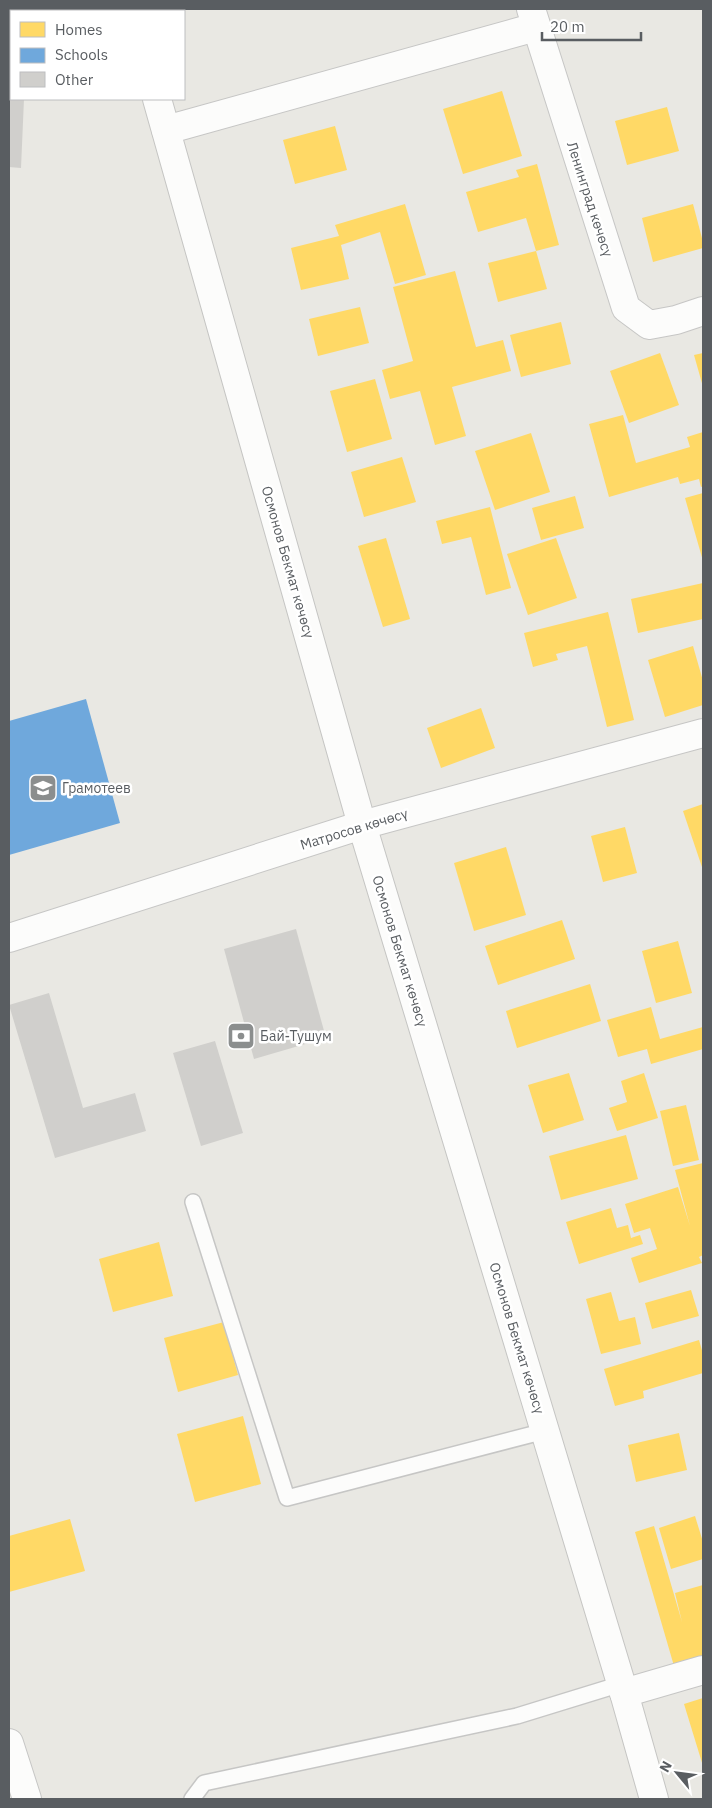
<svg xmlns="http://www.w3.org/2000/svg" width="712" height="1808" font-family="'IBM Plex Sans',sans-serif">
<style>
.homes{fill:#ffd966}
.schools{fill:#6fa8dc}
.building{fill:#d0cfcc}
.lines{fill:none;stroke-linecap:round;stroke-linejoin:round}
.service-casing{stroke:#c6c6c5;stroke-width:18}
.minor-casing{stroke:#c6c6c5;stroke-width:30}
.secondary-casing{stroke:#c5c5c3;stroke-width:30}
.service{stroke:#fcfcfb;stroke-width:15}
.minor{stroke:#fcfcfb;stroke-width:28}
.secondary{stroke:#fcfcfb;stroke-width:28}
.labels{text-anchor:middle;stroke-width:5;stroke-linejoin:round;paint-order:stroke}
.street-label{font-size:14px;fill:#595d61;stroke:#fff}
.poi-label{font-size:14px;fill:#595d61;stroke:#fff;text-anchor:start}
</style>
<rect width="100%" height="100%" fill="#e9e8e3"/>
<g class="homes">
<path d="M502,91L522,156L463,174L443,109Z"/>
<path d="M667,107L679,151L627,165L615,121Z"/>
<path d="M335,126L347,170L295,184L283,140Z"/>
<path d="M537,164L559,245L536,251L526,218L478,232L466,192L519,177L516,170Z"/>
<path d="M405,204L426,275L395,284L380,232L341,245L349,279L301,290L291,248L339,236L335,225Z"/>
<path d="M693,204L703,242V248L653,262L642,218Z"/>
<path d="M536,251L547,289L498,302L488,263Z"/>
<path d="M455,271L476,347L503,340L511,371L452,387L466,436L435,445L420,391L390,399L382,370L413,361L393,287Z"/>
<path d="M360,307L369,343L318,356L309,319Z"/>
<path d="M561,322L571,364L521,377L510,335Z"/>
<path d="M660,353L679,405L629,423L610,371Z"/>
<path d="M703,353V387L694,355Z"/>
<path d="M375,379L392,439L347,452L330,391Z"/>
<path d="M623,415L636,463L690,447L687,437L703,432V486L701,487L699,479L680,484L678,477L609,497L589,424Z"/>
<path d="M531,433L550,492L495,510L475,451Z"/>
<path d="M402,457L416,502L364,517L351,472Z"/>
<path d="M703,493V561L685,498Z"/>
<path d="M575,496L584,528L541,540L532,508Z"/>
<path d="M490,507L511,588L486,595L471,537L442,544L436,521Z"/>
<path d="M386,538L410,619L383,627L358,546Z"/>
<path d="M556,538L577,598L528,615L507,554Z"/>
<path d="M703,583V619L638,633L631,599Z"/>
<path d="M608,612L634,720L607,727L587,646L556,654L558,660L533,667L524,633Z"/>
<path d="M693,646L703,681V705L665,717L648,660Z"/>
<path d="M481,708L495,748L441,768L427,728Z"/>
<path d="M703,804V870L683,811Z"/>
<path d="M625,827L637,873L603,882L591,836Z"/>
<path d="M506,847L526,915L474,931L454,863Z"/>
<path d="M562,920L575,959L498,985L485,946Z"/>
<path d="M678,941L692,993L656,1003L642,951Z"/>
<path d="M590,984L601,1021L517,1048L506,1011Z"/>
<path d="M651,1007L660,1039L703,1027V1049L651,1064L647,1049L618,1057L607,1020Z"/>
<path d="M569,1073L584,1120L543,1133L528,1085Z"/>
<path d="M644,1073L658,1118L617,1131L609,1108L627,1102L621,1081Z"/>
<path d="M686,1105L699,1160L673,1166L660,1111Z"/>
<path d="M626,1135L638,1179L561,1200L549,1156Z"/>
<path d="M703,1163V1255L699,1257L702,1263L639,1283L631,1258L657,1249L650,1228L634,1233L625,1204L678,1187L690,1226L675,1170Z"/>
<path d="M611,1208L617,1228L628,1225L631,1238L640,1235L643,1244L579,1264L566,1222Z"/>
<path d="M159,1242L173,1296L113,1312L99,1259Z"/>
<path d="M691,1290L699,1316L652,1329L645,1303Z"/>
<path d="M611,1292L619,1321L635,1317L641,1344L601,1354L586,1299Z"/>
<path d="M224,1322L238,1375L178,1392L164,1338Z"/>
<path d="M699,1340L703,1354V1373L643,1391L644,1398L615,1406L604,1369Z"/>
<path d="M243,1416L261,1484L195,1502L177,1434Z"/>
<path d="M679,1433L687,1470L636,1482L628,1445Z"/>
<path d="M695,1516L703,1542V1559L671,1569L659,1528Z"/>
<path d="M70,1519L85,1571L9,1592V1536Z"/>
<path d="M654,1526L682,1622L675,1593L703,1585V1657L674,1666L635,1532Z"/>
<path d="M703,1698V1766L684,1704Z"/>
</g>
<path class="schools" d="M86,699L120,823L9,855V721Z"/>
<g class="building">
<path d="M9,9L18,10L17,11H11V99H24L21,168L9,167Z"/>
<path d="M296,929L326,1038L254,1059L224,949Z"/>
<path d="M49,993L83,1108L135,1093L146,1131L55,1158L9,1005Z"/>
<path d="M215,1041L243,1133L201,1146L173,1053Z"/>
</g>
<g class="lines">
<defs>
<g id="service">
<path d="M193,1202L287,1498L545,1431"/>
<path d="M192,1799L204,1783L517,1716L621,1684"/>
</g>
<g id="minor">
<path d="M531,9L626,308L649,325L676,320L703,311"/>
<path d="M166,130L536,27"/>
<path d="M9,938L362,825L703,733"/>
<path d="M624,1693L703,1670"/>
<path d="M9,1743L27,1799"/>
</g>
<g id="secondary">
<path d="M132,9V11"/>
<path d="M157,99L362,825L624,1693L654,1799"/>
</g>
</defs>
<use href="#service" class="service-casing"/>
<use href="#minor" class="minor-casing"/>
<use href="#secondary" class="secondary-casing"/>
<use href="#service" class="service"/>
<use href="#minor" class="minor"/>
<use href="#secondary" class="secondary"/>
</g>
<defs>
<symbol id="school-square" viewBox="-11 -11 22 22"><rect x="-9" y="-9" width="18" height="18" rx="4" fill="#8b8e8e" stroke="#fff"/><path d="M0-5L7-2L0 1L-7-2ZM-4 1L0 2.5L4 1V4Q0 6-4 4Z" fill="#fff"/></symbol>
<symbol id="bank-square" viewBox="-11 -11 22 22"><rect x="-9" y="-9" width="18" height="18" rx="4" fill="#8b8e8e" stroke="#fff"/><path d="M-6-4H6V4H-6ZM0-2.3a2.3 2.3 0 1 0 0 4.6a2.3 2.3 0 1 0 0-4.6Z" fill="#fff"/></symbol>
</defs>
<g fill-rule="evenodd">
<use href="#school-square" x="27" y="772" width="32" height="32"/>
<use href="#bank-square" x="225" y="1020" width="32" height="32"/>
</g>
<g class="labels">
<g class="street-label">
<text transform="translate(590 199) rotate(72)" y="5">Ленинград көчөсү</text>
<text transform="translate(288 562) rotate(74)" y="5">Осмонов Бекмат көчөсү</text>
<text transform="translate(354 829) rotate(-17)" y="5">Матросов көчөсү</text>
<text transform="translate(400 951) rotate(73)" y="5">Осмонов Бекмат көчөсү</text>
<text transform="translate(517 1338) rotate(73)" y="5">Осмонов Бекмат көчөсү</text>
</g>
<g class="poi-label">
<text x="62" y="793">Грамотеев</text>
<text x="260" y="1041">Бай-Тушум</text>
</g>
</g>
<rect width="712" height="1808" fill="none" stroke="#595d61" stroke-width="20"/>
<rect x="10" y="10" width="175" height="90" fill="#ffffff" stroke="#bdbec0"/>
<rect x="20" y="22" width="25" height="15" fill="#ffd966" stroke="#bdbec0"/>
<text x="55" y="35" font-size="15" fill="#595d61">Homes</text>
<rect x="20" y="48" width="25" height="15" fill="#6fa8dc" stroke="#bdbec0"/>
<text x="55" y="60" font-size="15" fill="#595d61">Schools</text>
<rect x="20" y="72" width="25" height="15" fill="#d0cfcc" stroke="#bdbec0"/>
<text x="55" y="85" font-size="15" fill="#595d61">Other</text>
<g transform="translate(677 1773) rotate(299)" stroke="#ffffff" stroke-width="4" paint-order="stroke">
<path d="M0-4L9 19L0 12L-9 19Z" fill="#595d61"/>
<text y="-8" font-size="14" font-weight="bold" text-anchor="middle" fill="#595d61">N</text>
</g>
<path d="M542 32v8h99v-8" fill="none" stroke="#595d61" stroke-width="2.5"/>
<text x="550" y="32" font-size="15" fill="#595d61" stroke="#ffffff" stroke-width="4" paint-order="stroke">20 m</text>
</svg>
